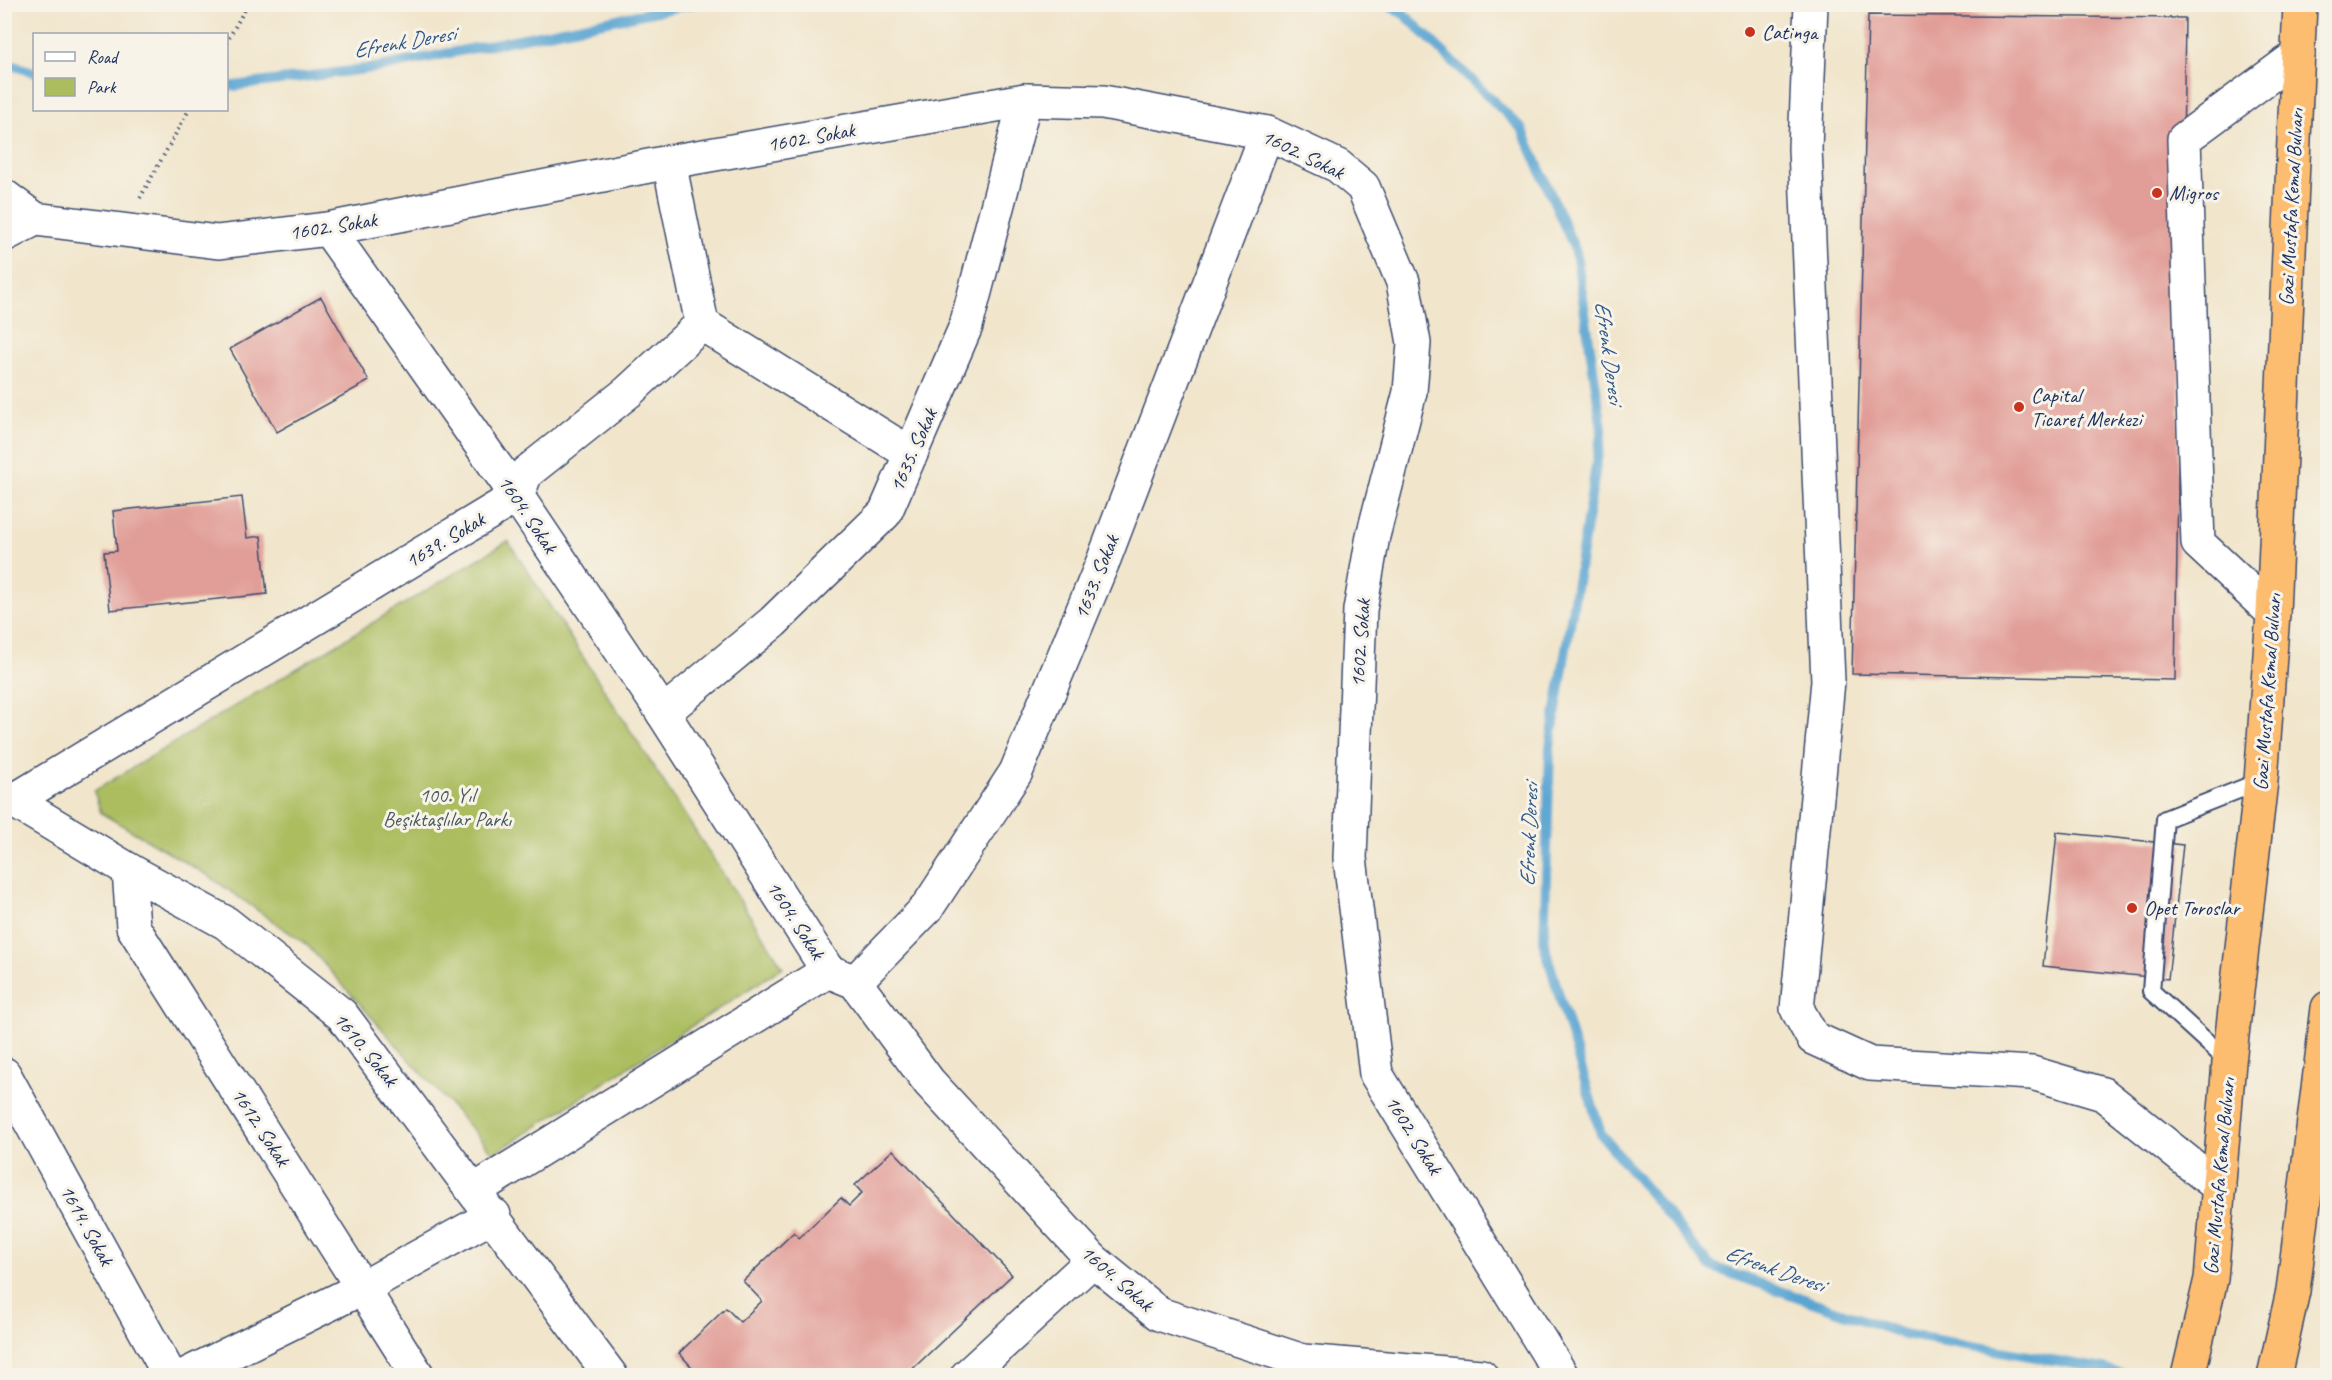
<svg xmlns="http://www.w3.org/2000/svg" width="2332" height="1380" font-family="Caveat,sans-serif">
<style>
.green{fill:#acbd60;stroke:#64765f;stroke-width:1.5}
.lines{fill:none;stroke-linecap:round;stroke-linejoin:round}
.stream{stroke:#5aa5d2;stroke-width:10}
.building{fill:#e19d97}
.lane-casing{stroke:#3b4a6e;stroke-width:20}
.street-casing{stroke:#3b4a6e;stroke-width:36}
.highway-casing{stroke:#3b4a6e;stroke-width:36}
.path{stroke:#3b4a6e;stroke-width:4;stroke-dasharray:1.5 4.5;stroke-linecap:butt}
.lane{stroke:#fff;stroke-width:16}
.street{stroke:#fff;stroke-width:33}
.highway{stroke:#fcbd6f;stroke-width:33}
.poi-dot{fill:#c8321e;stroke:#f7f3e8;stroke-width:2}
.labels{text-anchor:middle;stroke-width:6;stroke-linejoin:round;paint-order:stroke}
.poi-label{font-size:21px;fill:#1b2f5e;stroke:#f7f3e8;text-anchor:start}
.street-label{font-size:21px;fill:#1b2f5e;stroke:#f7f3e8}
.park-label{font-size:21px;fill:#465a5f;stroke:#f7f3e8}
.water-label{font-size:22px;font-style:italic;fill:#315887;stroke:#f7f3e8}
</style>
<rect width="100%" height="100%" fill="#f7f3e8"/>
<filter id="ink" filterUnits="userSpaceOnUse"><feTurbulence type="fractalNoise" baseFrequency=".0167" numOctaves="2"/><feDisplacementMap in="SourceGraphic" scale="12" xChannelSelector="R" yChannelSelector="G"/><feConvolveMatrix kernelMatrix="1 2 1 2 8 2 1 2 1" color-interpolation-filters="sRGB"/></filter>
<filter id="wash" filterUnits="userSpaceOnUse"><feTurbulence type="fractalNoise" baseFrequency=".008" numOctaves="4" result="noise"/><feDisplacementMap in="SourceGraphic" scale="24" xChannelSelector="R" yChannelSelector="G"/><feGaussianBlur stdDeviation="1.35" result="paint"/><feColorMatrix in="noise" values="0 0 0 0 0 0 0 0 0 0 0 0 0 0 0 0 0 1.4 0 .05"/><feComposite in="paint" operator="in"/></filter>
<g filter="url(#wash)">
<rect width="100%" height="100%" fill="#f1e5cb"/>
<path class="green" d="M508,541L783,967L494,1154L307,945L207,875L101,813L94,791Z"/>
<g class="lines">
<g class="stream">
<path d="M1385,4L1404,14L1522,129L1576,252L1602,429L1550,747L1544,945L1601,1134L1710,1266L1903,1334L2104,1369L2127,1376"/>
<path d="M4,63L34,72"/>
<path d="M226,87L381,67L692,4"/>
</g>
</g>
<g id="blocks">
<g class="building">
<path d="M1868,15L2185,18L2175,680L1852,674Z"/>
<path d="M321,297L369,381L277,432L230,349Z"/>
<path d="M242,497L247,538L261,536L267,594L110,610L104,552L117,551L113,511Z"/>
<path d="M2057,832L2183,845L2168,979L2043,966Z"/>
<path d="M893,1150L1012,1275L905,1376H700L679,1353L726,1308L740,1322L762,1301L743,1281L794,1232L799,1238L841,1198L849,1206L862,1193L855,1185Z"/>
</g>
</g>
</g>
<g filter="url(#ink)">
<use href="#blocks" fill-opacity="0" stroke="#3b4a6e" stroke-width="1.5"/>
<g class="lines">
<defs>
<path id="lane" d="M2229,1062L2151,991L2165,819L2261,781"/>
<g id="street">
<path d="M1811,4L1805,148L1828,681L1797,1009L1813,1038L1870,1064L2032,1073L2103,1094L2219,1187"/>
<path d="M4,196L35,219L218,242L328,229L669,162L1025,100L1103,102L1267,133L1338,166L1363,187L1403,282L1414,343L1410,392L1373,536L1360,610L1350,858L1376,1074L1562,1376"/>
<path d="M328,229L517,496L663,713L828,971L855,982L929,1082L1093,1260L1159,1314L1303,1361L1481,1376"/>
<path d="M4,235L35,219"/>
<path d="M702,324L911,454"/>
<path d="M2273,613L2198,543L2184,139L2298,55"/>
<path d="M663,713L773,622L885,513L966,326L1025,100"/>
<path d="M4,795L129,870L226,923L342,1015L611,1376"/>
<path d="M4,803L13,801L517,496L526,473L628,392L702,324L669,162"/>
<path d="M129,870L133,927L418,1376"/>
<path d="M855,982L927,908L1016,772L1104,559L1267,133"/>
<path d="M4,1074L170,1376"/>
<path d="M475,1190L828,971"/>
<path d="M184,1376L364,1287L494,1215"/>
<path d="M967,1376L1093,1260"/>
</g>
<g id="highway">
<path d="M2188,1376L2211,1279L2229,1062L2261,781L2273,613L2300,4"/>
<path d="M2274,1376L2293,1291L2328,1008"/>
</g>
</defs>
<use href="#lane" class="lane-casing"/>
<use href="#street" class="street-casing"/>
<use href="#highway" class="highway-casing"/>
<g class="path">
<path d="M226,43L248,4"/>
<path d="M140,198L189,110"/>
</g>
<use href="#lane" class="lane"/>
<use href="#street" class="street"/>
<use href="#highway" class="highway"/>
</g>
</g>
<g class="poi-dot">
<circle cx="1750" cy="32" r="6"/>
<circle cx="2157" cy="193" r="6"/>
<circle cx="2019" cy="407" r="6"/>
<circle cx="2132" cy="908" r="6"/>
</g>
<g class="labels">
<g class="poi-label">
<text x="1762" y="39">Catinga</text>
<text x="2169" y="200">Migros</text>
<text x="2031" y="402">Capital<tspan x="2031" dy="24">Ticaret Merkezi</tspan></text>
<text x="2144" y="915">Opet Toroslar</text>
</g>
<g class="street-label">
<text transform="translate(811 137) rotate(-10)" y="7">1602. Sokak</text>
<text transform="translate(1303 154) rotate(26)" y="7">1602. Sokak</text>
<text transform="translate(2291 207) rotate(-87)" y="7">Gazi Mustafa Kemal Bulvarı</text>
<text transform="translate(333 226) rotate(-9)" y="7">1602. Sokak</text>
<text transform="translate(913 450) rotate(-66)" y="7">1635. Sokak</text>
<text transform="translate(528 514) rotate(56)" y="7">1604. Sokak</text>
<text transform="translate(445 540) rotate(-31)" y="7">1639. Sokak</text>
<text transform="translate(1096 577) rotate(-68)" y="7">1633. Sokak</text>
<text transform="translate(1360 643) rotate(-86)" y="7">1602. Sokak</text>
<text transform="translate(2267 692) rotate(-86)" y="7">Gazi Mustafa Kemal Bulvarı</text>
<text transform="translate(796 920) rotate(57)" y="7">1604. Sokak</text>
<text transform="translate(366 1049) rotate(51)" y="7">1610. Sokak</text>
<text transform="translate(261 1127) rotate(57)" y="7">1612. Sokak</text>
<text transform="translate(1414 1135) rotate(58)" y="7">1602. Sokak</text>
<text transform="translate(2219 1176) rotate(-85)" y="7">Gazi Mustafa Kemal Bulvarı</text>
<text transform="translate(87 1225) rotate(61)" y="7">1614. Sokak</text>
<text transform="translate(1117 1278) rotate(41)" y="7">1604. Sokak</text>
</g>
<g class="park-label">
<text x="447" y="802">100. Yıl<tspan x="447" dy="24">Beşiktaşlılar Parkı</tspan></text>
</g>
<g class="water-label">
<text transform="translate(404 41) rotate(-10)" y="8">Efrenk Deresi</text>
<text transform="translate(1610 352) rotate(82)" y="8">Efrenk Deresi</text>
<text transform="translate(1528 835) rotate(-88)" y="8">Efrenk Deresi</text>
<text transform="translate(1775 1268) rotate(19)" y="8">Efrenk Deresi</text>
</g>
</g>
<rect width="2332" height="1380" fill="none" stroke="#f7f3e8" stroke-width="24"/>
<rect x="33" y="33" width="195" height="78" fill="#f7f3e8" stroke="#9fa5b1" stroke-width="1.5"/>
<rect x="45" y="52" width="30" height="9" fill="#ffffff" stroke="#9fa5b1" stroke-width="1.5"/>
<text x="87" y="63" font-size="18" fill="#1b2f5e">Road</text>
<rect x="45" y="78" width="30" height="18" fill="#acbd60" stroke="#9fa5b1" stroke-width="1.5"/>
<text x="87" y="93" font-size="18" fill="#1b2f5e">Park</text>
</svg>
